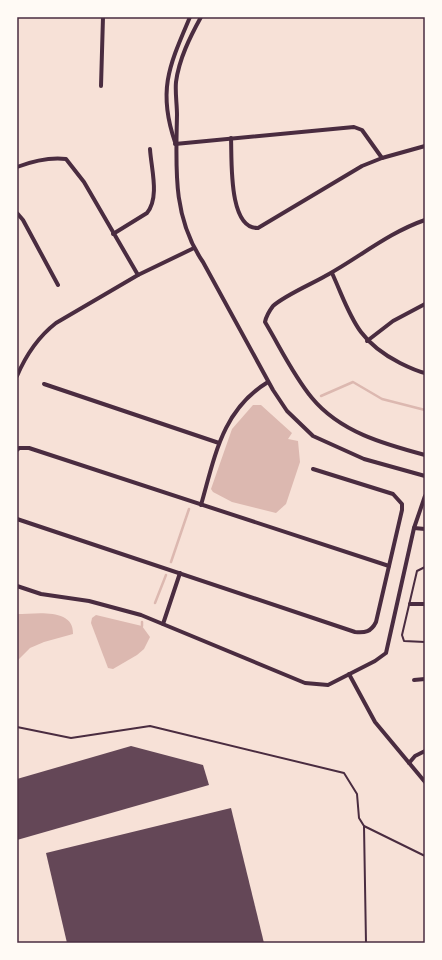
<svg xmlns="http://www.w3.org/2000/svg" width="442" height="960" font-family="'DM Sans',sans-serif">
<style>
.water{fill:#dcb8b0}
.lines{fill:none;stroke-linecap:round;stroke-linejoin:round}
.stream{stroke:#dcb8b0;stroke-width:2.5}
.building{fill:#644757}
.service{stroke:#4a2c40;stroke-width:2}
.minor{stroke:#4a2c40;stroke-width:4}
.neatline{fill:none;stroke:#4a2c40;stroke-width:1.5}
</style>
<rect width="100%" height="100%" fill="#f7e1d7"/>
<g class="water">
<path d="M253,405H261L292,433L288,439L298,441L300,462L286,504L276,513L232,502L213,492L211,489L232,429Z"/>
<path d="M17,614C35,614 74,607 73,634L44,642L30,648L17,661Z"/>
<path d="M96,615L142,626L150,637L144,649L137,655L113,669L108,668L91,623L92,618Z"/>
</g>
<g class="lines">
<g class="stream">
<path d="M321,396L353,382L382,399L425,410"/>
<path d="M171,562L189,509"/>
<path d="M155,603L166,575"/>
<path d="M142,626V622"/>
</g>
</g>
<g class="building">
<path d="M131,746L203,765L209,785L17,840V779Z"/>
<path d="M231,808L264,943H67L46,853Z"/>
</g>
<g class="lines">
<g class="service">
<path d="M425,567L417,571L402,635L404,641L425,642"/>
<path d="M17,727L71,738L150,726L344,773L357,794L359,818L364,826L425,856"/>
<path d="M364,826L366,943"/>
</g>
<g class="minor">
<path d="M201,17C190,37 179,59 176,82C175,93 177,104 177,115C176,167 172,217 203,262L273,390L287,411L313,436L364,459L425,476"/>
<path d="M101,86L103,17"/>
<path d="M231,138C232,159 228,229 258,228L362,166L382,158L425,146"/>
<path d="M175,142C157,90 170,64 190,17"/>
<path d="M175,144L354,127L362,130L382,158"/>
<path d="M17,167C33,161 49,157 66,159L84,182L138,275"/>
<path d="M17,213L23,220L58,285"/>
<path d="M425,220C390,232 361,256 329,274C314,283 285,295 273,306C270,310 266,317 265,322C280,347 293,375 312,398C340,432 384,444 425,455"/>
<path d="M113,234L147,213C160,197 151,168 150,149"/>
<path d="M332,273C351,315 355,340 400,363C408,367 416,371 425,373"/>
<path d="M367,341L393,321L425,304"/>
<path d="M17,376C26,355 38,337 56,323L138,275L194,248"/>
<path d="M44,384L219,443"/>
<path d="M17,450L19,448H29L389,566"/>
<path d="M201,505C215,456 222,410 268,382"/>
<path d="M17,519L355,632C365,633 371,632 376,622L402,510V504L393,494L313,469"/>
<path d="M414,528L425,529"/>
<path d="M17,586L41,594L89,601L141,615L305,683L328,685L375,661L386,653L414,528L425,496"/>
<path d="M410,604H425"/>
<path d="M163,624L180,573"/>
<path d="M349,674L375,722L425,782"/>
<path d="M414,680L425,679"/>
<path d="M409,763L415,756L425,751"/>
</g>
</g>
<rect width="442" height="960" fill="none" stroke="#fffaf5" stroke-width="36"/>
<rect x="18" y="18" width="406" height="924" class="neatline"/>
</svg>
